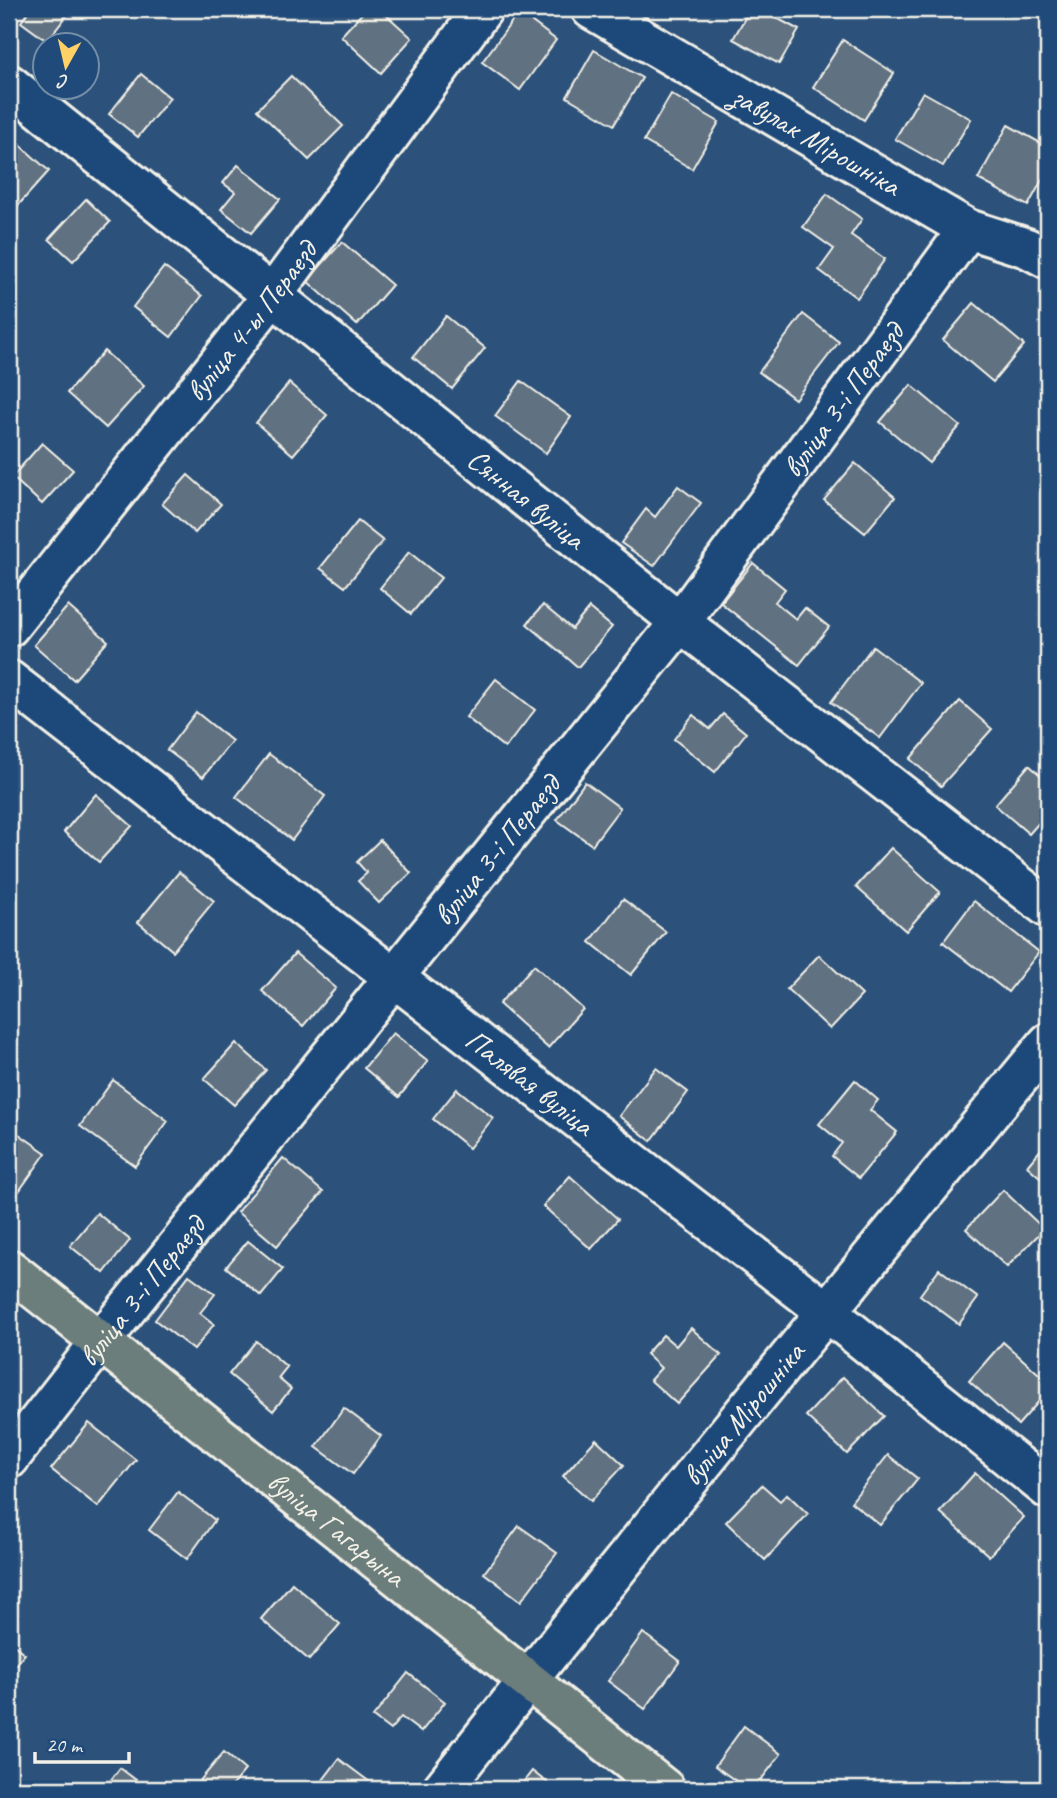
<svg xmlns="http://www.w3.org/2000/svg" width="1057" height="1798" font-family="Caveat,sans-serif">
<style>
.building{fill:#617181;stroke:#f4f1e8;stroke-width:2}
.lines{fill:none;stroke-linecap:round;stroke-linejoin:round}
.minor-casing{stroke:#f4f1e8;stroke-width:44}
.major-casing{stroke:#f4f1e8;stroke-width:44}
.minor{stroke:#1f4a7a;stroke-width:38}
.major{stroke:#6c7e7c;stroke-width:38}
.labels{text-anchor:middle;stroke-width:7;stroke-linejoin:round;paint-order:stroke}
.street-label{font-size:30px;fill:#f4f1e8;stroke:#1f4a7a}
</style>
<rect width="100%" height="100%" fill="#2c527b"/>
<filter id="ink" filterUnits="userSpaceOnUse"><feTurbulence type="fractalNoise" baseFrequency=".0143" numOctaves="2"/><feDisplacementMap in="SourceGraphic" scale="14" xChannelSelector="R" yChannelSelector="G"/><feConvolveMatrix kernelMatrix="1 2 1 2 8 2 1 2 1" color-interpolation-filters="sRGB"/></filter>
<g filter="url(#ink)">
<g class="building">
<path d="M30,9H72L47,41L21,22Z"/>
<path d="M366,9H380L412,38L381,73L341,36Z"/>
<path d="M750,9H760L799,30L779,64L733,39Z"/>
<path d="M519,12L556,40L520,90L482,62Z"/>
<path d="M843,40L894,73L864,120L813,87Z"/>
<path d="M594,50L642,78L614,125L567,97Z"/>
<path d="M141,74L170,98L138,137L109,114Z"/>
<path d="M291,76L343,126L309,160L257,110Z"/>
<path d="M923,92L971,119L943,166L895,139Z"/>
<path d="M671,94L719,122L692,169L644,141Z"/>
<path d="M1008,125L1048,147V169L1028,206L978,179Z"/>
<path d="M9,135L49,171L14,210L9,205Z"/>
<path d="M238,165L280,199L251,233L221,209L235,192L223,183Z"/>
<path d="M827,194L862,219L851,235L885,259L857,298L819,270L834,249L803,227Z"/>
<path d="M86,199L110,222L73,261L49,239Z"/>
<path d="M342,242L392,285L357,325L307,281Z"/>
<path d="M164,267L202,296L171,337L133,307Z"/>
<path d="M974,303L1024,345L993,382L943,340Z"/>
<path d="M803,314L839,342L795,399L759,372Z"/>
<path d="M446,316L485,348L452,389L413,357Z"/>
<path d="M104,351L144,386L106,428L67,393Z"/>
<path d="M521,381L571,417L546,453L495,416Z"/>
<path d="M289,383L327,415L293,455L256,423Z"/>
<path d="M911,385L960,426L929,463L880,422Z"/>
<path d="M42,443L73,470L42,504L12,477Z"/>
<path d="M855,463L895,497L865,533L824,500Z"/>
<path d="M188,475L221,504L195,533L162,504Z"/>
<path d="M678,486L701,503L654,566L621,543L646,509L655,517Z"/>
<path d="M358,521L383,541L345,587L320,568Z"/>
<path d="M409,552L441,578L411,614L380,588Z"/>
<path d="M753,563L785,589L775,602L796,619L805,608L829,627L799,665L721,603Z"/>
<path d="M543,605L572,629L589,608L612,627L578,667L527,624Z"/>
<path d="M68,606L108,641L74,680L34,645Z"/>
<path d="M873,646L921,683L880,738L831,702Z"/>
<path d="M496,679L535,710L505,748L466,717Z"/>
<path d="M960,701L992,729L941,786L910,759Z"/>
<path d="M196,712L232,741L203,777L167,750Z"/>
<path d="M723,714L746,733L715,772L674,739L693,715L710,729Z"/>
<path d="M269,754L325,796L292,840L236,797Z"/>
<path d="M1029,765L1048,782V821L1044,817L1029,834L995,805Z"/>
<path d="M585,782L620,808L592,845L557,820Z"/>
<path d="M96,794L132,826L99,862L64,832Z"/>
<path d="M380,840L411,873L379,903L358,881L367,873L357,862Z"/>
<path d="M891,848L940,892L906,931L856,887Z"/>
<path d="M179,872L214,901L173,951L138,922Z"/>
<path d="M623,899L666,932L631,975L590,942Z"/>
<path d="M974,901L1039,952L1008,992L943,942Z"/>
<path d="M295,953L336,988L303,1026L262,991Z"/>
<path d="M819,955L862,995L830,1029L787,989Z"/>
<path d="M534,965L583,1009L548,1048L499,1004Z"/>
<path d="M393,1033L428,1061L399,1097L364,1068Z"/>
<path d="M236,1043L266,1070L234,1105L204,1079Z"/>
<path d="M656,1068L688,1092L651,1141L619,1116Z"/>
<path d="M113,1080L168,1121L135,1166L80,1126Z"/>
<path d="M855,1080L878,1100L870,1110L897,1132L859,1178L832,1156L842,1143L819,1124Z"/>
<path d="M457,1089L493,1118L469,1148L433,1119Z"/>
<path d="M9,1127L46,1153L17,1194L9,1188Z"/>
<path d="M1048,1141V1184L1027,1166Z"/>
<path d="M283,1158L323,1192L277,1246L237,1212Z"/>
<path d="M570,1176L618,1219L591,1249L543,1206Z"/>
<path d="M1003,1190L1044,1229L1007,1267L966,1229Z"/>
<path d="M97,1213L130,1240L104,1273L70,1246Z"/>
<path d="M248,1241L283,1269L261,1296L226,1267Z"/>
<path d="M939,1269L978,1298L959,1324L920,1295Z"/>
<path d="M189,1275L215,1294L200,1313L214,1324L194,1350L155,1320Z"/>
<path d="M691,1328L721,1355L677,1404L650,1380L661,1368L646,1354L663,1335L676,1346Z"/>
<path d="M256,1341L287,1367L278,1378L291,1389L273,1411L229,1374Z"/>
<path d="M1003,1342L1048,1382V1391L1018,1425L969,1381Z"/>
<path d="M843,1377L884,1416L847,1454L806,1416Z"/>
<path d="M344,1408L381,1436L353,1474L316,1447Z"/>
<path d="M89,1423L136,1460L98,1507L51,1469Z"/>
<path d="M596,1439L624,1465L591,1501L563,1476Z"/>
<path d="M888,1455L918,1479L880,1525L851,1502Z"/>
<path d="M975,1473L1024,1517L989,1556L940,1512Z"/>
<path d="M762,1485L780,1501L787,1494L808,1514L765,1560L726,1522Z"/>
<path d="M178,1492L215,1520L187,1559L149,1530Z"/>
<path d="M519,1526L557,1553L521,1601L484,1573Z"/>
<path d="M292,1583L340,1624L309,1660L261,1619Z"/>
<path d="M643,1633L680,1661L645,1709L608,1681Z"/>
<path d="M9,1641L25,1654L9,1673Z"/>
<path d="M408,1673L445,1702L421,1732L401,1717L390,1730L373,1717Z"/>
<path d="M744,1726L781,1754L754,1789H747L715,1766Z"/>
<path d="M224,1752L245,1770L229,1789H193Z"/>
<path d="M339,1759L378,1788L377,1789H328L320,1784Z"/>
<path d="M120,1768L148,1789H104Z"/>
<path d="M532,1771L555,1789H518Z"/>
</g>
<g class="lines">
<defs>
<g id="minor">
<path id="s1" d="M591,9L968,229L1027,248L1048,259"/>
<path id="s2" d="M9,84L680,622L1048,908"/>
<path id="s3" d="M9,627L272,296L483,9"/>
<path id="s4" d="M9,680L826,1311L1048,1489"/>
<path id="s5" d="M9,1459L101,1341L680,622L968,229"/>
<path id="s6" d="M442,1789C640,1537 844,1290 1048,1043"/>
</g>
<g id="major">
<path id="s7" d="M9,1269L665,1789"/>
</g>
</defs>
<use href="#minor" class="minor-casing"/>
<use href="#major" class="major-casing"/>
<use href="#minor" class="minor"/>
<use href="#major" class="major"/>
</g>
</g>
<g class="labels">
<g class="street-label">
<text dy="10" stroke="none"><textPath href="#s1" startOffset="261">завулак Мірошніка</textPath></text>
<text dy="10" stroke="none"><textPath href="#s3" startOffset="390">вуліца 4-ы Пераезд</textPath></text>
<text dy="10" stroke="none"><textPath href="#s5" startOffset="1348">вуліца 3-і Пераезд</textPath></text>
<text dy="10" stroke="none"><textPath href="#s2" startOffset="663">Сянная вуліца</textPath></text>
<text dy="10" stroke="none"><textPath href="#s5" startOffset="780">вуліца 3-і Пераезд</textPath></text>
<text dy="10" stroke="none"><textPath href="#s4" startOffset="658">Палявая вуліца</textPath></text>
<text dy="10" stroke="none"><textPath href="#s5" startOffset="214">вуліца 3-і Пераезд</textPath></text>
<text dy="10" stroke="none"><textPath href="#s6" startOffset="481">вуліца Мірошніка</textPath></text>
<text dy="10" stroke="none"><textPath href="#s7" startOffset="418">вуліца Гагарына</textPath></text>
</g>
</g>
<rect width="1057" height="1798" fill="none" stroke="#1f4a7a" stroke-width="35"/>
<rect x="18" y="18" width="1022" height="1763" fill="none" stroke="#f4f1e8" stroke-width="2.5" filter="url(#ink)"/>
<g transform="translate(66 66) rotate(188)"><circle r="33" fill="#1f4a7a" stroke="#748da6" stroke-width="2"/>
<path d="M0-5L12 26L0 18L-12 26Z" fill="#ffd166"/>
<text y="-10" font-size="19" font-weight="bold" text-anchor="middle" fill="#f4f1e8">С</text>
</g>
<path d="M35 1752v10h94v-10" fill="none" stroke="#f4f1e8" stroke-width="3.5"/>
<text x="46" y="1752" font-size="21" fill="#f4f1e8" stroke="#1f4a7a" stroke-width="5" paint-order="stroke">20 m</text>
</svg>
